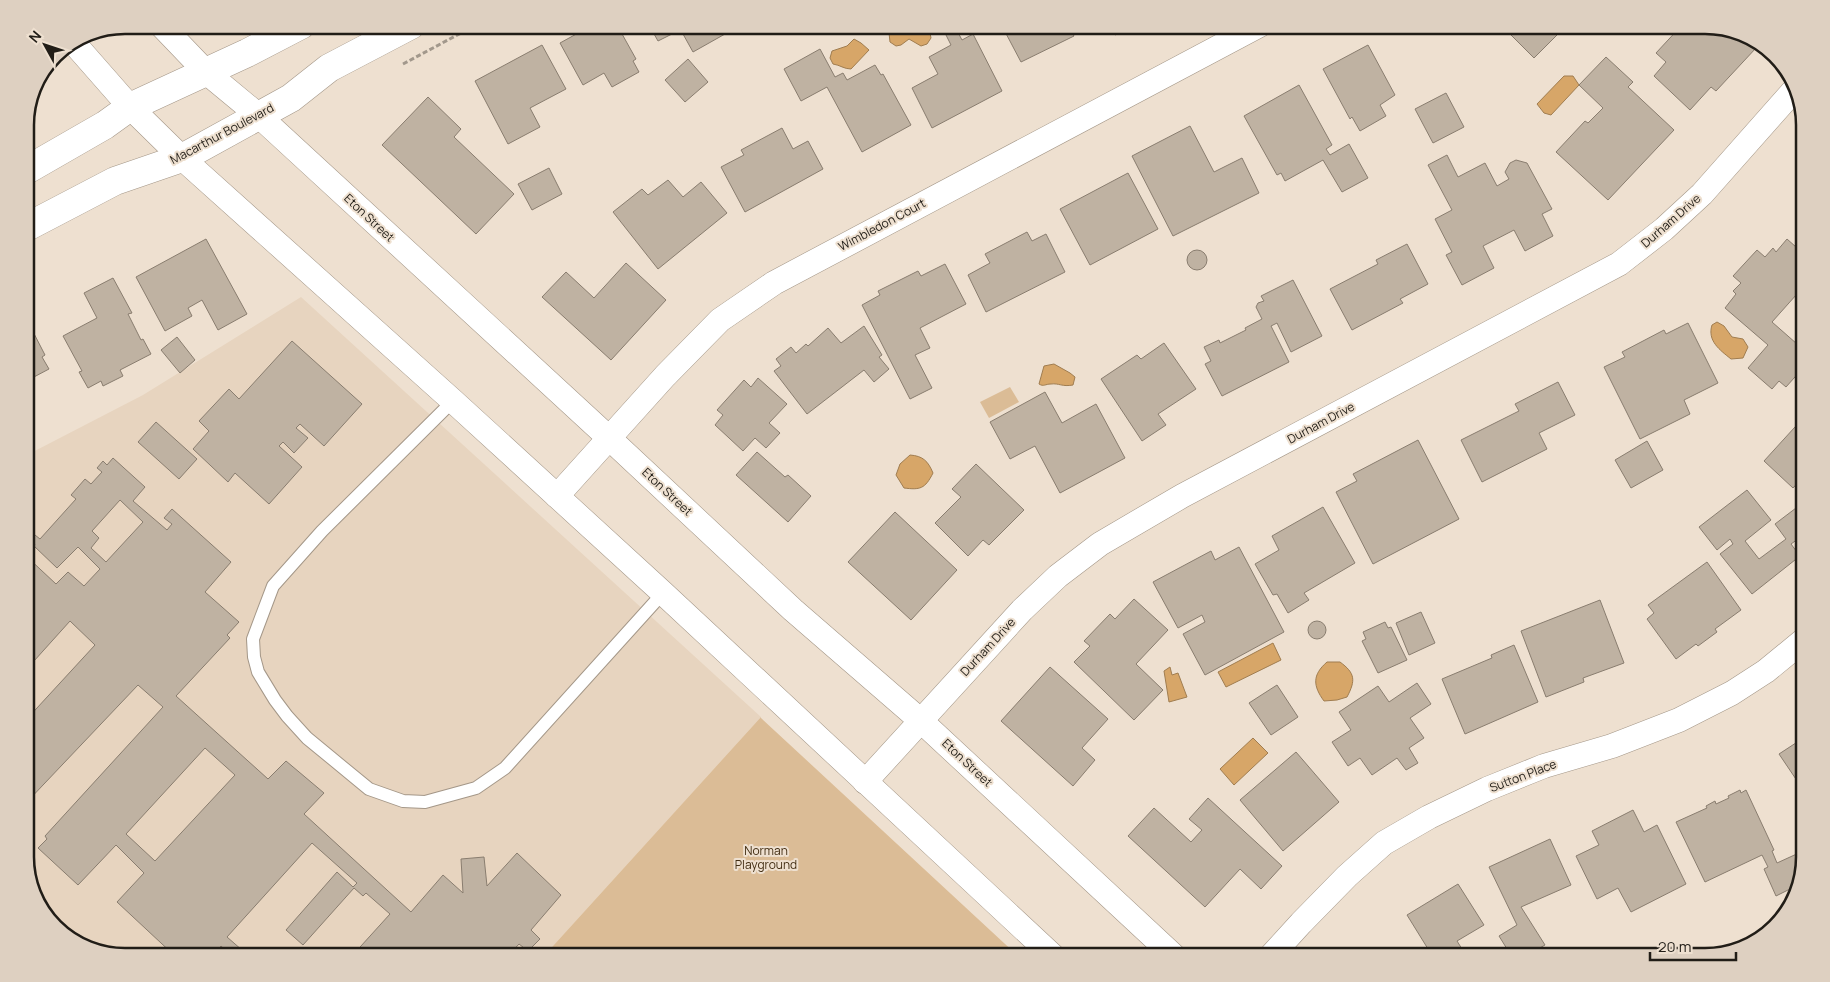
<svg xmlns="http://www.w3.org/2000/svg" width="1830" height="982" font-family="Manrope,sans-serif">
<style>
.built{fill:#e7d4bf}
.green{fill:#dbbc96}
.water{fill:#d7a668;stroke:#a07d50}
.building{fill:#bfb2a2;stroke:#897d6f;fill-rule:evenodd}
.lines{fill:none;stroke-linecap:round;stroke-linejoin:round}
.lane-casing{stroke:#a49788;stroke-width:14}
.street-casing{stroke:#a49788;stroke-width:25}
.secondary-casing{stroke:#a49788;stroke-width:29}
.path{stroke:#a2988c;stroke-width:3;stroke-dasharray:5 2.5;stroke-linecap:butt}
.lane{stroke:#fff;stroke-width:12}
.street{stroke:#fff;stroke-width:24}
.secondary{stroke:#fff;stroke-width:28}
.labels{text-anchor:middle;stroke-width:4;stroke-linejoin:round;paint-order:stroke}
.street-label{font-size:12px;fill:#211d17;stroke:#eee0d0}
.park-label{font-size:12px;fill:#432e13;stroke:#eee0d0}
.rim{fill:none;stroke:#211d17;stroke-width:2.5}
</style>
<rect width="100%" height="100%" fill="#eee0d0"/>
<path class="built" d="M301,297L761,717L543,957H125L81,947L42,912L25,864V456L143,395Z"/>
<g class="green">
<path d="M1010,387L1019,402L989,418L980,402Z"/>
<path d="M761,717V718L1019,957H543Z"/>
</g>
<g class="water">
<path d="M894,25H919L929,28L931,38L927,44L921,46L909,39L901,45L896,46L890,42L889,33Z"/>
<path d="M854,39L861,43L869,50L851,69C844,69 840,65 833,64L830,58L832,51L847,46Z"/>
<path d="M1564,76H1573L1579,85L1551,115L1544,113L1537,104Z"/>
<path d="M1717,322L1724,326L1732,337L1743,339L1748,347L1743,358L1731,359C1720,350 1707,341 1712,325Z"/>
<path d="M1054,364L1070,373L1075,377L1073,385C1062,387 1059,383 1051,384C1045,384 1044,387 1039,384L1044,366Z"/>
<path d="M910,455C923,456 928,461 933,473C925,489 920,490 904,488L896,475L900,464Z"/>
<path d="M1273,643L1281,660L1226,687L1218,672Z"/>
<path d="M1327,662H1340C1355,673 1356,680 1347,697L1337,700L1324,701C1313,686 1312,675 1327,662Z"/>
<path d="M1170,667L1172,675L1178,673L1187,697L1169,702L1164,671Z"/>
<path d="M1253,738L1268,753L1234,785L1220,769Z"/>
</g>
<g class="building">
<path d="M577,25H617L636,59L633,61L639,72L612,87L604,73L583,85L560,43L580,32Z"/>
<path d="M649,25H720L725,34L693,52L678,25L670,30L672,34L658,41Z"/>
<path d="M941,25H954L962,40L973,34L1002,91L932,128L912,88L938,74L929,57L951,45Z"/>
<path d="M990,25H1068L1074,36L1021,62L1002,26L992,31Z"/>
<path d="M1109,25H1134L1115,35Z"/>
<path d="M1501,25H1567L1534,58Z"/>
<path d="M1682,25H1705L1744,34L1756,48L1716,91L1711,87L1690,110L1654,76L1666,62L1656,53Z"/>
<path d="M542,45L566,89L530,108L540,127L508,144L475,81Z"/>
<path d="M1368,45L1395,95L1380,105L1386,116L1360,131L1352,117L1350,119L1323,69Z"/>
<path d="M820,49L835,77L843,73L847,80L875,65L881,75L883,74L911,125L862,152L827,87L801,101L784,69Z"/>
<path d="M1606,57L1633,82L1628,87L1674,130L1608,200L1556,152L1585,121L1588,123L1603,108L1579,85Z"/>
<path d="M688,59L708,82L685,102L665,80Z"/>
<path d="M1299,85L1332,145L1326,149L1330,155L1349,144L1368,178L1342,192L1323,160L1285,181L1281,173L1277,175L1244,116Z"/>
<path d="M1446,93L1464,127L1433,143L1415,109Z"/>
<path d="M428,97L461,129L454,137L514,194L476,234L382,145Z"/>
<path d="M1190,126L1214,172L1242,158L1259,193L1173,236L1132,156Z"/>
<path d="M782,128L793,149L808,141L823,169L745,212L721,167L744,155L741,150Z"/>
<path d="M1447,155L1458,177L1485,163L1497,186L1509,179L1505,172L1510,163L1516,160L1527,163L1552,209L1542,214L1553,236L1525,251L1514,230L1483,246L1494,268L1462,285L1446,255L1452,252L1435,219L1452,210L1428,165Z"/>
<path d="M549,168L562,194L532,210L518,184Z"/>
<path d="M1128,173L1158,229L1090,265L1060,209Z"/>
<path d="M668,180L683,197L701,182L727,213L658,269L613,212L642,189L648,195Z"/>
<path d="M1027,232L1032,241L1046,234L1065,272L986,312L968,275L990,263L985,254Z"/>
<path d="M206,239L247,314L218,330L202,300L188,308L192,316L165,331L136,277Z"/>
<path d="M1787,239L1805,255V285L1772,322L1805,351L1796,362L1803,368L1786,387L1779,381L1772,389L1748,368L1768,345L1725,308L1736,294L1733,291L1741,283L1733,276L1757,250L1765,257L1773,248L1776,252Z"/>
<path d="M1407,244L1428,284L1400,299L1403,303L1352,330L1330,289L1378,264L1376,260Z"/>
<circle cx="1197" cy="260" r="10"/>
<path d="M626,263L666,300L611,360L542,297L566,272L594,298Z"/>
<path d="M945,264L966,304L920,328L930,348L915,355L932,388L910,399L862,305L880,295L878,291L918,271L921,276Z"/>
<path d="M113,278L132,313L128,314L141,340L143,339L151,354L120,370L123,376L103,386L101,381L88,388L79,372L82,371L63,336L97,318L84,293Z"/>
<path d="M1293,280L1322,336L1291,352L1277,323L1271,326L1289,362L1222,396L1205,364L1211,361L1204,347L1219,340L1220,343L1246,330L1245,328L1262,319L1256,307L1258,303L1264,301L1261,296Z"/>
<path d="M28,322L45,355L42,357L49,369L32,378L29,372L25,374V324Z"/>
<path d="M1688,323L1718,383L1684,400L1690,414L1640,439L1604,367L1625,357L1622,352L1664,330L1666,334Z"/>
<path d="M864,326L882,355L879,357L889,369L874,382L864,370L807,414L774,371L781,366L776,359L791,347L796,353L806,344L808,346L828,328L841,343Z"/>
<path d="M177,337L195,360L180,373L161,350Z"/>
<path d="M292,341L362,404L324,446L300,424L296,428L308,438L294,453L283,442L279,446L302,467L269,504L235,473L228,482L193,449L209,431L199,421L229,389L239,399Z"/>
<path d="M1164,343L1196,389L1158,414L1166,425L1142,441L1101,379L1137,355L1141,359Z"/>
<path d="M758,378L787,404L769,423L780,433L766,448L755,438L743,451L715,425L723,415L717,410L744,380L751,387Z"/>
<path d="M1558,382L1575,415L1539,433L1547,449L1482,482L1461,440L1519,411L1515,404Z"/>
<path d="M1045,392L1062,423L1096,404L1125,458L1060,493L1035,446L1010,459L990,422Z"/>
<path d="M1805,416V475L1793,488L1764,461Z"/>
<path d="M156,422L197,459L179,479L138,442Z"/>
<path d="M1418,440L1459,519L1373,564L1336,492L1357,481L1353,474Z"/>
<path d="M1647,441L1663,470L1631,488L1615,460Z"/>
<path d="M757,452L785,477L788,475L811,496L788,522L736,475Z"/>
<path d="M113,458L145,487L133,501L167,530L172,524L164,518L172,509L231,562L205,592L239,622L227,635L230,638L176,696L268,779L286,761L324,793L304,814L411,912L443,875L463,893L461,859L484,857L487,886L517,853L561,895L531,930L540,939L528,951L519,944L507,957H351L390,914L366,893L363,896L354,888L303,945L286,930L337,872L353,887L357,883L312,843L227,937L250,957H233L221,946L211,957H176L117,902L144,873L116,845L78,885L38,848L47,839L45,836L163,707L138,685L25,804V721L95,645L70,621L25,671V584L28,581L25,578V555L56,584L68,572L84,586L100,569L78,547L57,568L34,546L35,544L30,540L35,535L40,539L76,499L71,495L85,479L91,484L102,472L97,468L103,461L107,465ZM120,500L143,522L106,562L91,548L99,538L92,531ZM205,748L235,775L155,861L126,834Z"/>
<path d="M976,464L1024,510L989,545L983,540L968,556L935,523L961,497L952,489Z"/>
<path d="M1747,490L1771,520L1745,541L1759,559L1786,539L1775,524L1796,508L1805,519V534L1791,544L1800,556L1752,594L1720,554L1733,544L1730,539L1717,550L1699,527Z"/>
<path d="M1323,507L1355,563L1304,593L1309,600L1288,613L1277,594L1273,595L1255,564L1279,550L1272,536Z"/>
<path d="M895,512L957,570L911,620L848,562Z"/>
<path d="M1239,547L1284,632L1205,675L1183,634L1205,622L1202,615L1178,628L1153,582L1211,551L1215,560Z"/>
<path d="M1707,562L1741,610L1715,629L1717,632L1698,646L1696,644L1676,659L1647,619L1654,613L1648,605Z"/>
<path d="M1134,599L1168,630L1136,664L1163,690L1134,720L1074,662L1090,646L1084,641L1110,614L1115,619Z"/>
<path d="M1600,600L1624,663L1583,678L1584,682L1546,697L1521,631Z"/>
<path d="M1421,612L1435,643L1409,655L1396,623Z"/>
<circle cx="1317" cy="630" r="9"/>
<path d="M1385,622L1388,628L1391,627L1407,660L1378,673L1362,641L1366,639L1363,632Z"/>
<path d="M1514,645L1538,702L1465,734L1442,679L1492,658L1491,655Z"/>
<path d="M1050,667L1108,719L1082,748L1095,760L1073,786L1001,721Z"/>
<path d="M1417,683L1431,704L1410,718L1424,738L1409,748L1418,763L1406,770L1397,758L1372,775L1360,758L1348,766L1332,742L1351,730L1339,712L1378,686L1389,702Z"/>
<path d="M1277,685L1298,717L1271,735L1249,703Z"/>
<path d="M1805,737V790L1804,791L1779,754Z"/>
<path d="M1296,752L1339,802L1283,851L1240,800Z"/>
<path d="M1740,790L1741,793L1746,790L1774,850L1772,851L1777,863L1801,852L1804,859L1798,885L1776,896L1764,869L1768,867L1762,855L1705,882L1676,822L1707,808L1706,806L1715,801L1716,804L1729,798L1728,796Z"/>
<path d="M1208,798L1282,866L1261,889L1240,869L1205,907L1128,836L1154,808L1191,842L1202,830L1189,819Z"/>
<path d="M1633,810L1644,832L1657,825L1686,884L1631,912L1618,888L1597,899L1576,856L1599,845L1592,831Z"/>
<path d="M1550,839L1571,885L1521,907L1545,945L1524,957H1512L1499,936L1517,925L1489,867Z"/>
<path d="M1458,884L1484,925L1457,941L1467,957H1433L1407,915Z"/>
</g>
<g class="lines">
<defs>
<path id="lane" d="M453,401L322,531L273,586L253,639L254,657L258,672L275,700L287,716L307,738L369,789L403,801L425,802L476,788L505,768L663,593"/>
<g id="street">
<path d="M161,25L206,72L258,115L609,438L793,610L920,720L1175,957"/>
<path d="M73,42L130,107L182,158L453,401L663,593L1054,957"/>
<path d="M557,496L665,376L720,320L774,283L1260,25"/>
<path d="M865,782L1022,610L1058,576L1100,544L1182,496L1619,264L1664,229L1702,194L1795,89"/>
<path d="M1270,957L1301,923L1347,876L1384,843L1429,817L1487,789L1544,766L1612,746L1679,720L1732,693L1766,671L1805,639"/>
</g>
<g id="secondary">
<path d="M25,171L105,125L130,107L247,53L301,25"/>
<path d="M25,228L115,181L182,158L291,98L329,68L411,25"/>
</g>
</defs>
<use href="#lane" class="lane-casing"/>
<use href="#street" class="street-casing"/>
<use href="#secondary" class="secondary-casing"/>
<path class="path" d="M403,64L476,25"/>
<use href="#lane" class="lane"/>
<use href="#street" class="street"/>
<use href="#secondary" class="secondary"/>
</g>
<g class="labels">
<g class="street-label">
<text transform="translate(222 134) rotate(-28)" y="4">Macarthur Boulevard</text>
<text transform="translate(369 218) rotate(43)" y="4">Eton Street</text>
<text transform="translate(1671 221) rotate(-41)" y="4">Durham Drive</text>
<text transform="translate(882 225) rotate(-28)" y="4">Wimbledon Court</text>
<text transform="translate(1321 423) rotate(-28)" y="4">Durham Drive</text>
<text transform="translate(667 492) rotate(43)" y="4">Eton Street</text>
<text transform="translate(988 647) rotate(-47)" y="4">Durham Drive</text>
<text transform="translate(967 763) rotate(43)" y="4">Eton Street</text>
<text transform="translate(1523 776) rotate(-21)" y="4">Sutton Place</text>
</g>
<g class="park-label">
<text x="766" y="855">Norman<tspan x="766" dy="14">Playground</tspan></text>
</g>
</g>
<path d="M0 0H1830V982H0ZM125 34H1705A91 91 0 0 1 1796 125V857A91 91 0 0 1 1705 948H125A91 91 0 0 1 34 857V125A91 91 0 0 1 125 34Z" fill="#ded0c1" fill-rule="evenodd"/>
<path class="rim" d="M125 34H1705A91 91 0 0 1 1796 125V857A91 91 0 0 1 1705 948H125A91 91 0 0 1 34 857V125A91 91 0 0 1 125 34Z"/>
<g transform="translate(45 45) rotate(310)" stroke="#eee0d0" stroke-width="4" paint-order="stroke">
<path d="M0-4L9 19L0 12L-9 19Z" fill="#211d17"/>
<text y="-8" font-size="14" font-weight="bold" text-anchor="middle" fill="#211d17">N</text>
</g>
<path d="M1650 952v8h86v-8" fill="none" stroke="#211d17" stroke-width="2.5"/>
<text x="1658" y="952" font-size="15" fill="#211d17" stroke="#eee0d0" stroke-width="4" paint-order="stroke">20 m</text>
</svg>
